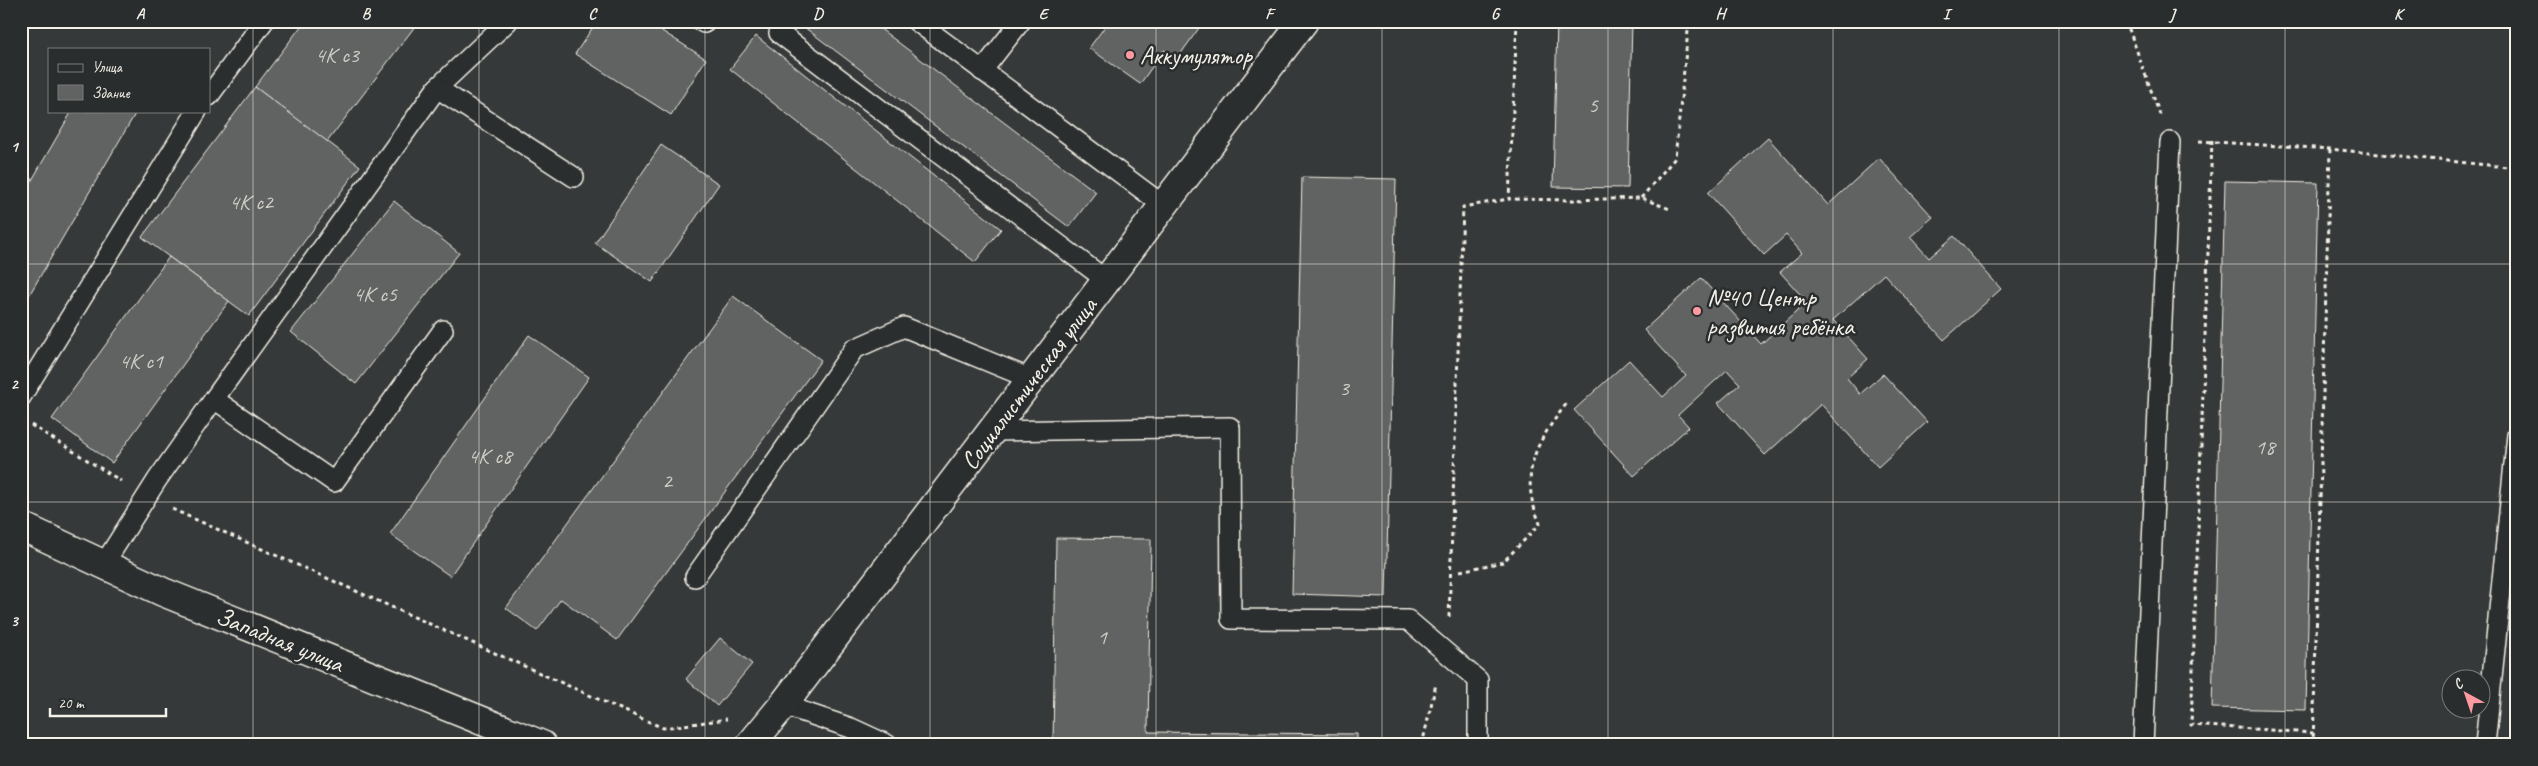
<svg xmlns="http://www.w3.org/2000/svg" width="2538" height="766" font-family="Caveat,sans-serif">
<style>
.building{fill:#616362;stroke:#f4f1e8}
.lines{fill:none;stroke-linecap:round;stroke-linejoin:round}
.lane-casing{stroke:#f4f1e8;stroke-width:22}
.street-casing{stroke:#f4f1e8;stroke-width:31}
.secondary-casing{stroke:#f4f1e8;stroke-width:31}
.path{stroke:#f4f1e8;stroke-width:3;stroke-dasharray:4 4;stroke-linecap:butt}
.lane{stroke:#2a2d2e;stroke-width:19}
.street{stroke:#2a2d2e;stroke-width:28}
.secondary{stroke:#2a2d2e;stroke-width:28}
.grid{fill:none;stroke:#f4f1e8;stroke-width:1;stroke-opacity:0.55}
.poi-dot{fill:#ff9aa2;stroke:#2a2d2e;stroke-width:2}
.labels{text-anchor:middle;stroke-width:5;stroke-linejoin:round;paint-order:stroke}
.number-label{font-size:22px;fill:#cfcec6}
.poi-label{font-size:25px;fill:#f4f1e8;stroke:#2a2d2e;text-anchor:start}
.street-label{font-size:25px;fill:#f4f1e8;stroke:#2a2d2e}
.neatline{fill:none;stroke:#f4f1e8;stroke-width:2}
.grid-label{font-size:16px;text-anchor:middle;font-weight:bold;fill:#f4f1e8}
</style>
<rect width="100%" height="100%" fill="#363939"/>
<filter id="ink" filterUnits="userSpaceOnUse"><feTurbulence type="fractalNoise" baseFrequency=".02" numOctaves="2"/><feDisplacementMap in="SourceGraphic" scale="10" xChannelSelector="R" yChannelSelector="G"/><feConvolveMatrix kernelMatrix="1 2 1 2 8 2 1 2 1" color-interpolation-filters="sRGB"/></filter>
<g filter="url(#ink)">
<g class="building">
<path d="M305,21H419L327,142L255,87Z"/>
<path d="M597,21H646L706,59L671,115L575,54Z"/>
<path d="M796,21H870L1096,192L1069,227Z"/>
<path d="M1109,21L1127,22L1204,21L1177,59L1164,50L1140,84L1089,48Z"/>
<path d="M1557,21H1632L1628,188L1553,187Z"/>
<path d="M756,36L1001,229L975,262L730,69Z"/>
<path d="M255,87L360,166L249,316L142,237Z"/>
<path d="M72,111H130L135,114L21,309V199Z"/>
<path d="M1768,138L1828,205L1879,158L1933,217L1910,237L1929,258L1954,236L2001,289L1944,340L1884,274L1833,320L1868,359L1847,378L1860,394L1883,374L1927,422L1878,467L1821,404L1765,455L1718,403L1740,384L1727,370L1678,415L1689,427L1634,476L1574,410L1629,360L1663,397L1686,376L1644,330L1701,278L1761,344L1807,302L1780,272L1802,253L1786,235L1764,255L1708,193Z"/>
<path d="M661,145L719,184L652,282L595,243Z"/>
<path d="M1302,177L1396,179L1386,597L1292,594Z"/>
<path d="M2225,181L2318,183L2306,710L2212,708Z"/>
<path d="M394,201L459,253L356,384L291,332Z"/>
<path d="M169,257L229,301L112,463L52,419Z"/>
<path d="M733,296L821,360L617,640L561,599L537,631L506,608Z"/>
<path d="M529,335L589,377L450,576L390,534Z"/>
<path d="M1056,538L1151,539L1148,732L1357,734V745H1053Z"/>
<path d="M720,638L752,664L717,706L686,679Z"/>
</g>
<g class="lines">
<defs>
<g id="lane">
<path d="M700,21L704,23"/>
<path d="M916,21L1163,205"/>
<path d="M779,33L1106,280"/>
<path d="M982,71L1021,21"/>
<path d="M437,88L508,21"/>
<path d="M209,96L264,21"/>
<path d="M21,397L197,111"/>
<path d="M214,399L437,88L574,177"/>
<path d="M991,431L1230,427L1231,619L1408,620L1478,680V745"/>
<path d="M104,564L157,480L214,399L334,482L443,330"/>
<path d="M695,577L854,349L904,327L1031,379"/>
<path d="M783,705L851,728L888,745"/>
<path d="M2143,745L2170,142"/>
<path d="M2485,745L2517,435"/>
</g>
<path id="street" d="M750,745L783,705L1304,21"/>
<path id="secondary" d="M21,526L163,592L542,745"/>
</defs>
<use href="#lane" class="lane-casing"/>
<use href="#street" class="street-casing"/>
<use href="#secondary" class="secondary-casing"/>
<g class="path">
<path d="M1517,21L1509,199L1573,200L1641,198L1670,209"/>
<path d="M2126,21L2160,115"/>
<path d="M2212,140L2191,725L2314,733"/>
<path d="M2199,141L2330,149L2517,168"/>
<path d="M1641,198L1675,158L1689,21"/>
<path d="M31,425L121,481"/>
<path d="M172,509L663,728L727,719"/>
<path d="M1460,571L1503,562L1540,524C1537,515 1532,504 1531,494C1526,456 1545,432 1567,403"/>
<path d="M1449,617L1463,207L1509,199"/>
<path d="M1422,745L1436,684"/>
<path d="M2313,745L2330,149"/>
</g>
<use href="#lane" class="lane"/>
<use href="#street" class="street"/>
<use href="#secondary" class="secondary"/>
</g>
</g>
<path class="grid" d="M253,21V745M479,21V745M705,21V745M930,21V745M1156,21V745M1382,21V745M1608,21V745M1833,21V745M2059,21V745M2285,21V745M21,264H2517M21,502H2517"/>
<g class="poi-dot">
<circle cx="1130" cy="55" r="5"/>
<circle cx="1697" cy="311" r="5"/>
</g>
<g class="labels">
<g class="number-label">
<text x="337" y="62">4К с3</text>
<text x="1593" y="112">5</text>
<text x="251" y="209">4К с2</text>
<text x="375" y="301">4К с5</text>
<text x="141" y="368">4К с1</text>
<text x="1344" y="395">3</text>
<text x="2265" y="454">18</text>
<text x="490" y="463">4К с8</text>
<text x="667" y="488">2</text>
<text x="1102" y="644">1</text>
</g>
<g class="poi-label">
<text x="1140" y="64">Аккумулятор</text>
<text x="1707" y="306">№40 Центр<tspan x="1707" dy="29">развития ребёнка</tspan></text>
</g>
<g class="street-label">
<text transform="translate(1028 383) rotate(-53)" y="9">Социалистическая улица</text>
<text transform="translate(280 639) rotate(22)" y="9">Западная улица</text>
</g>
</g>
<rect width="2538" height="766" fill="none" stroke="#2a2d2e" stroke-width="55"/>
<rect x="48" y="48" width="162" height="65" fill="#2a2d2e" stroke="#7b7b78"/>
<rect x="58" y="64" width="25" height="8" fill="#2a2d2e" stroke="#7b7b78"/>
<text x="92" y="72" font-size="15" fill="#f4f1e8">Улица</text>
<rect x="58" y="85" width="25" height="15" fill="#616362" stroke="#7b7b78"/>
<text x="92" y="98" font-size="15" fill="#f4f1e8">Здание</text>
<g transform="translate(2466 694) rotate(320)"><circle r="24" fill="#2a2d2e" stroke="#7b7b78"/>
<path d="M0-4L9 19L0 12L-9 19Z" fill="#ff9aa2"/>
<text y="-8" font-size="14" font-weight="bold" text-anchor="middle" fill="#f4f1e8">С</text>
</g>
<path d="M50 708v8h116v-8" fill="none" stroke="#f4f1e8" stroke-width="2.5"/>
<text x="58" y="708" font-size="15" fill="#f4f1e8" stroke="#2a2d2e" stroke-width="4" paint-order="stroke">20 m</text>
<rect x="28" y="28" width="2482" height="710" class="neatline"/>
<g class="grid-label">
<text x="140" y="19">A</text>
<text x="366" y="19">B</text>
<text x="592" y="19">C</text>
<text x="818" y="19">D</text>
<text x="1043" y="19">E</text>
<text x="1269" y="19">F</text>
<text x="1495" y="19">G</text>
<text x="1720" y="19">H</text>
<text x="1946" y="19">I</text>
<text x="2172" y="19">J</text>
<text x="2398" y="19">K</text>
<text x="14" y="152">1</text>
<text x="14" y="389">2</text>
<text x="14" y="626">3</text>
</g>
</svg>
